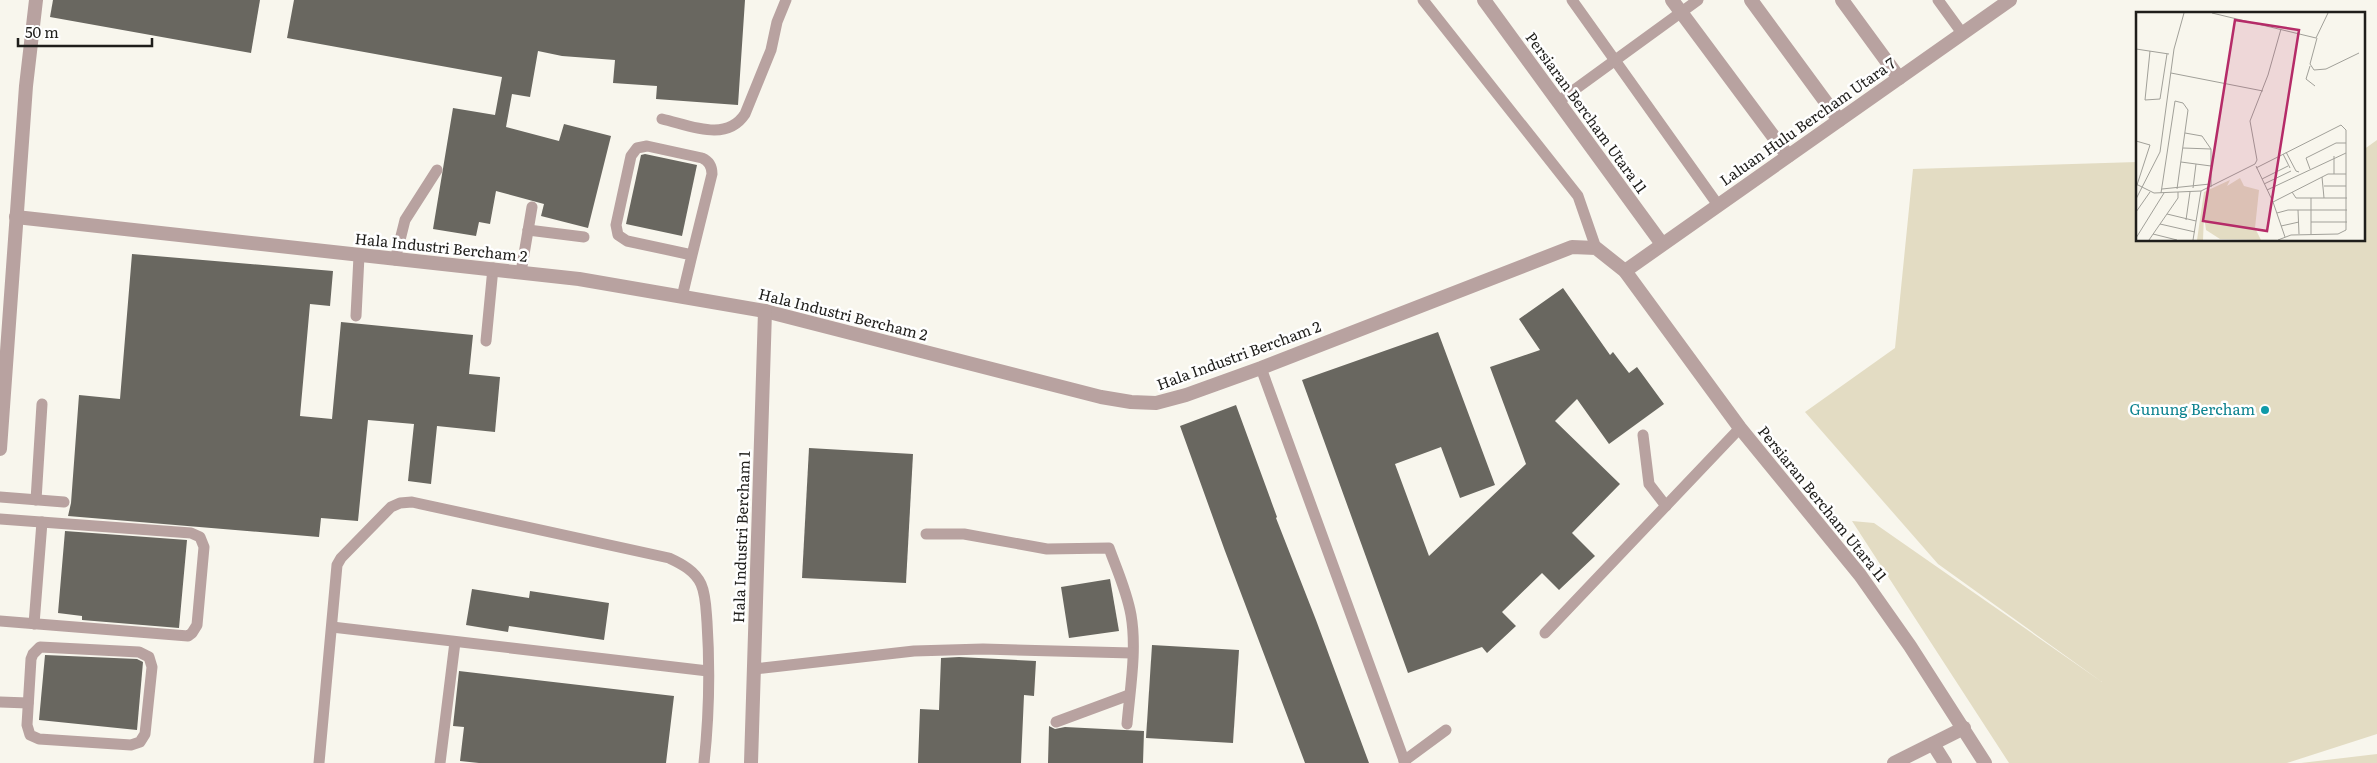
<svg xmlns="http://www.w3.org/2000/svg" width="2377" height="763" font-family="Literata,serif">
<style>
.green{fill:#e3dcc3}
.building{fill:#696760}
.lines{fill:none;stroke-linecap:round;stroke-linejoin:round}
.service{stroke:#b8a2a0;stroke-width:11}
.minor{stroke:#b8a2a0;stroke-width:14}
.culture-dot{fill:#0f9aa8;stroke:#fff;stroke-width:2}
.labels{text-anchor:middle;stroke-width:5;stroke-linejoin:round;paint-order:stroke}
.street-label{font-size:15px;fill:#1f1e1b;stroke:#fff}
.culture-label{font-size:15px;fill:#0d838f;stroke:#fff;text-anchor:end}
.inset-road{fill:none;stroke:#a1a099;stroke-width:1}
.view{fill:#b52b68;fill-opacity:0.15;stroke:#b52b68;stroke-width:2.5}
.inset-edge{fill:none;stroke:#1f1e1b;stroke-width:2.5}
</style>
<rect width="100%" height="100%" fill="#f8f6ed"/>
<g class="green">
<path d="M2377,140V734L2287,763H2009L1852,521L1874,523L2102,682L1938,564L1805,412L1895,348L1913,169L2137,162V240H2363V150Z"/>
<path d="M2377,754V763H2301Z"/>
</g>
<g class="building">
<path d="M53,0H260L251,53L50,17Z"/>
<path d="M294,0H745L738,105L656,99L657,86L613,83L615,60L562,56L538,51L530,97L512,94L506,127L559,141L564,124L611,136L588,228L541,216L544,204L496,191L490,224L479,222L476,236L433,229L453,108L495,115L502,77L287,38Z"/>
<path d="M645,154L697,165L682,236L626,224L641,155Z"/>
<path d="M132,254L333,271L330,306L310,304L300,416L332,419L341,322L473,335L469,374L500,377L495,432L437,426L431,484L408,481L414,424L368,420L358,521L321,518L319,537L68,516L71,503L79,395L120,399Z"/>
<path d="M1563,288L1610,355L1613,352L1629,373L1637,367L1664,404L1609,444L1577,399L1555,421L1620,484L1572,533L1595,556L1559,590L1542,573L1502,612L1516,626L1487,653L1482,647L1408,673L1302,380L1438,332L1495,485L1460,498L1441,447L1395,464L1429,556L1526,464L1490,367L1540,350L1519,319Z"/>
<path d="M1236,405L1277,517L1276,518L1316,620L1369,763H1305L1225,551L1180,426Z"/>
<path d="M809,448L913,454L906,583L802,578Z"/>
<path d="M65,531L187,540L179,628L82,620V616L58,613Z"/>
<path d="M1110,579L1119,631L1069,638L1061,587Z"/>
<path d="M472,589L529,598L530,591L609,603L604,640L509,626L508,632L466,625Z"/>
<path d="M1152,645L1239,650L1233,743L1146,738Z"/>
<path d="M45,655L137,659L143,662L137,730L39,720Z"/>
<path d="M959,657L1036,661L1034,696L1024,695L1021,763H918L920,709L939,710L941,658Z"/>
<path d="M459,671L674,696L666,763H479L460,761L464,727L453,726Z"/>
<path d="M1049,726L1055,729L1065,727L1144,731L1143,763H1048Z"/>
</g>
<g class="lines">
<g class="service">
<path d="M1423,0L1578,196L1596,248"/>
<path d="M1572,0L1718,205"/>
<path d="M1938,0L1962,33"/>
<path d="M1559,101L1698,0"/>
<path d="M662,119C689,125 726,143 745,114L771,50L777,22L786,0"/>
<path d="M528,230L584,237"/>
<path d="M395,260L405,220L437,170"/>
<path d="M521,272L532,207"/>
<path d="M682,297L692,255L712,174C712,166 709,161 702,158L647,146L637,148L631,156L616,225L618,235L627,241L692,255"/>
<path d="M356,316L359,256"/>
<path d="M486,341L493,268"/>
<path d="M1261,368L1405,763"/>
<path d="M1643,435L1649,484L1666,506"/>
<path d="M0,497L64,502"/>
<path d="M36,500L42,404"/>
<path d="M0,519L191,533L200,537L204,547L197,625L192,633L188,636L0,621"/>
<path d="M926,534H964L1047,549L1109,548C1117,570 1127,592 1131,615C1137,650 1130,689 1127,724"/>
<path d="M34,624L42,522"/>
<path d="M332,627L708,671"/>
<path d="M1545,633L1740,428"/>
<path d="M40,647L139,652L149,657L152,667L145,734L140,742L131,745L39,739L30,735L27,725L31,659L33,654Z"/>
<path d="M754,669L914,651L983,649L1132,653"/>
<path d="M0,702L28,703"/>
<path d="M1056,722L1129,695"/>
<path d="M1404,761L1446,730"/>
<path d="M319,763L337,565L341,558L391,507L400,503L412,502L669,558C682,564 695,571 701,584C706,595 706,610 707,622C710,668 709,717 704,763"/>
<path d="M440,763L455,642"/>
</g>
<g class="minor">
<path d="M1484,0L1662,244"/>
<path d="M1672,0L1788,156"/>
<path d="M1751,0L1839,120"/>
<path d="M1842,0L1899,78"/>
<path d="M16,217L579,279L765,311L1101,397L1131,402L1156,403L1186,395L1261,368L1572,247L1596,248L1625,271L1740,428L1860,575L1910,646L1985,763"/>
<path d="M1625,271L2010,0"/>
<path d="M0,449L26,86L36,0"/>
<path d="M1933,744L1945,763"/>
<path d="M751,763L765,311"/>
<path d="M1894,763L1964,728"/>
</g>
</g>
<circle class="culture-dot" cx="2265" cy="410" r="5"/>
<g class="labels">
<g class="street-label">
<text transform="translate(1586 113) rotate(54)" y="5">Persiaran Bercham Utara 11</text>
<text transform="translate(1808 122) rotate(-35)" y="5">Laluan Hulu Bercham Utara 7</text>
<text transform="translate(441 248) rotate(6)" y="5">Hala Industri Bercham 2</text>
<text transform="translate(843 315) rotate(14)" y="5">Hala Industri Bercham 2</text>
<text transform="translate(1239 356) rotate(-20)" y="5">Hala Industri Bercham 2</text>
<text transform="translate(1822 504) rotate(51)" y="5">Persiaran Bercham Utara 11</text>
<text transform="translate(742 537) rotate(-88)" y="5">Hala Industri Bercham 1</text>
</g>
<g class="culture-label">
<text x="2255" y="415">Gunung Bercham</text>
</g>
</g>
<g transform="translate(2136 12)">
<rect width="229" height="229" fill="#f8f6ed"/>
<path d="M104,166L108,174L123,178L119,216L125,228L84,227L70,218L68,204L67,228H61L68,180L94,168L91,174Z" fill="#e3dcc3"/>
<path class="inset-road" d="M76,1L180,26L192,1M181,26L174,52L178,58L190,57L223,41M0,37L33,42M14,39L9,88L24,87L31,42M174,54L170,67L179,74M35,61L127,79M49,121L66,124L75,137V175M0,129L14,133L0,176M47,136L75,137M150,140L160,159L163,160M147,142L154,156M45,150L75,154M119,152L121,148L114,109L132,63L145,17M120,154L137,190L149,225M120,156L205,113L210,118V218L202,222L155,223L142,228M174,157L170,146L200,131H210M198,162V144M186,165L188,186M126,167L152,154M0,172L18,181L65,179L119,152M128,172L155,159M188,174H210M57,176L60,152M26,177L74,172M131,178L210,141M156,180L160,186H211M25,181L39,89L47,91L52,98L41,177M0,187L24,140L38,37L48,1M137,190L192,162H210M162,198L163,222M0,200L14,180M141,201L152,198H211M31,202L60,209M50,208L54,180M175,210H211M24,212L59,220M145,214L163,210M17,222L41,228M175,222V186M0,226L28,181M13,228L42,186V180M57,228L65,179"/>
<path class="view" d="M99,8L163,18L131,219L67,209Z"/>
<rect width="229" height="229" class="inset-edge"/>
</g>
<path d="M18 38v8h134v-8" fill="none" stroke="#1f1e1b" stroke-width="2.5"/>
<text x="25" y="38" font-size="15" fill="#1f1e1b" stroke="#ffffff" stroke-width="4" paint-order="stroke">50 m</text>
</svg>
